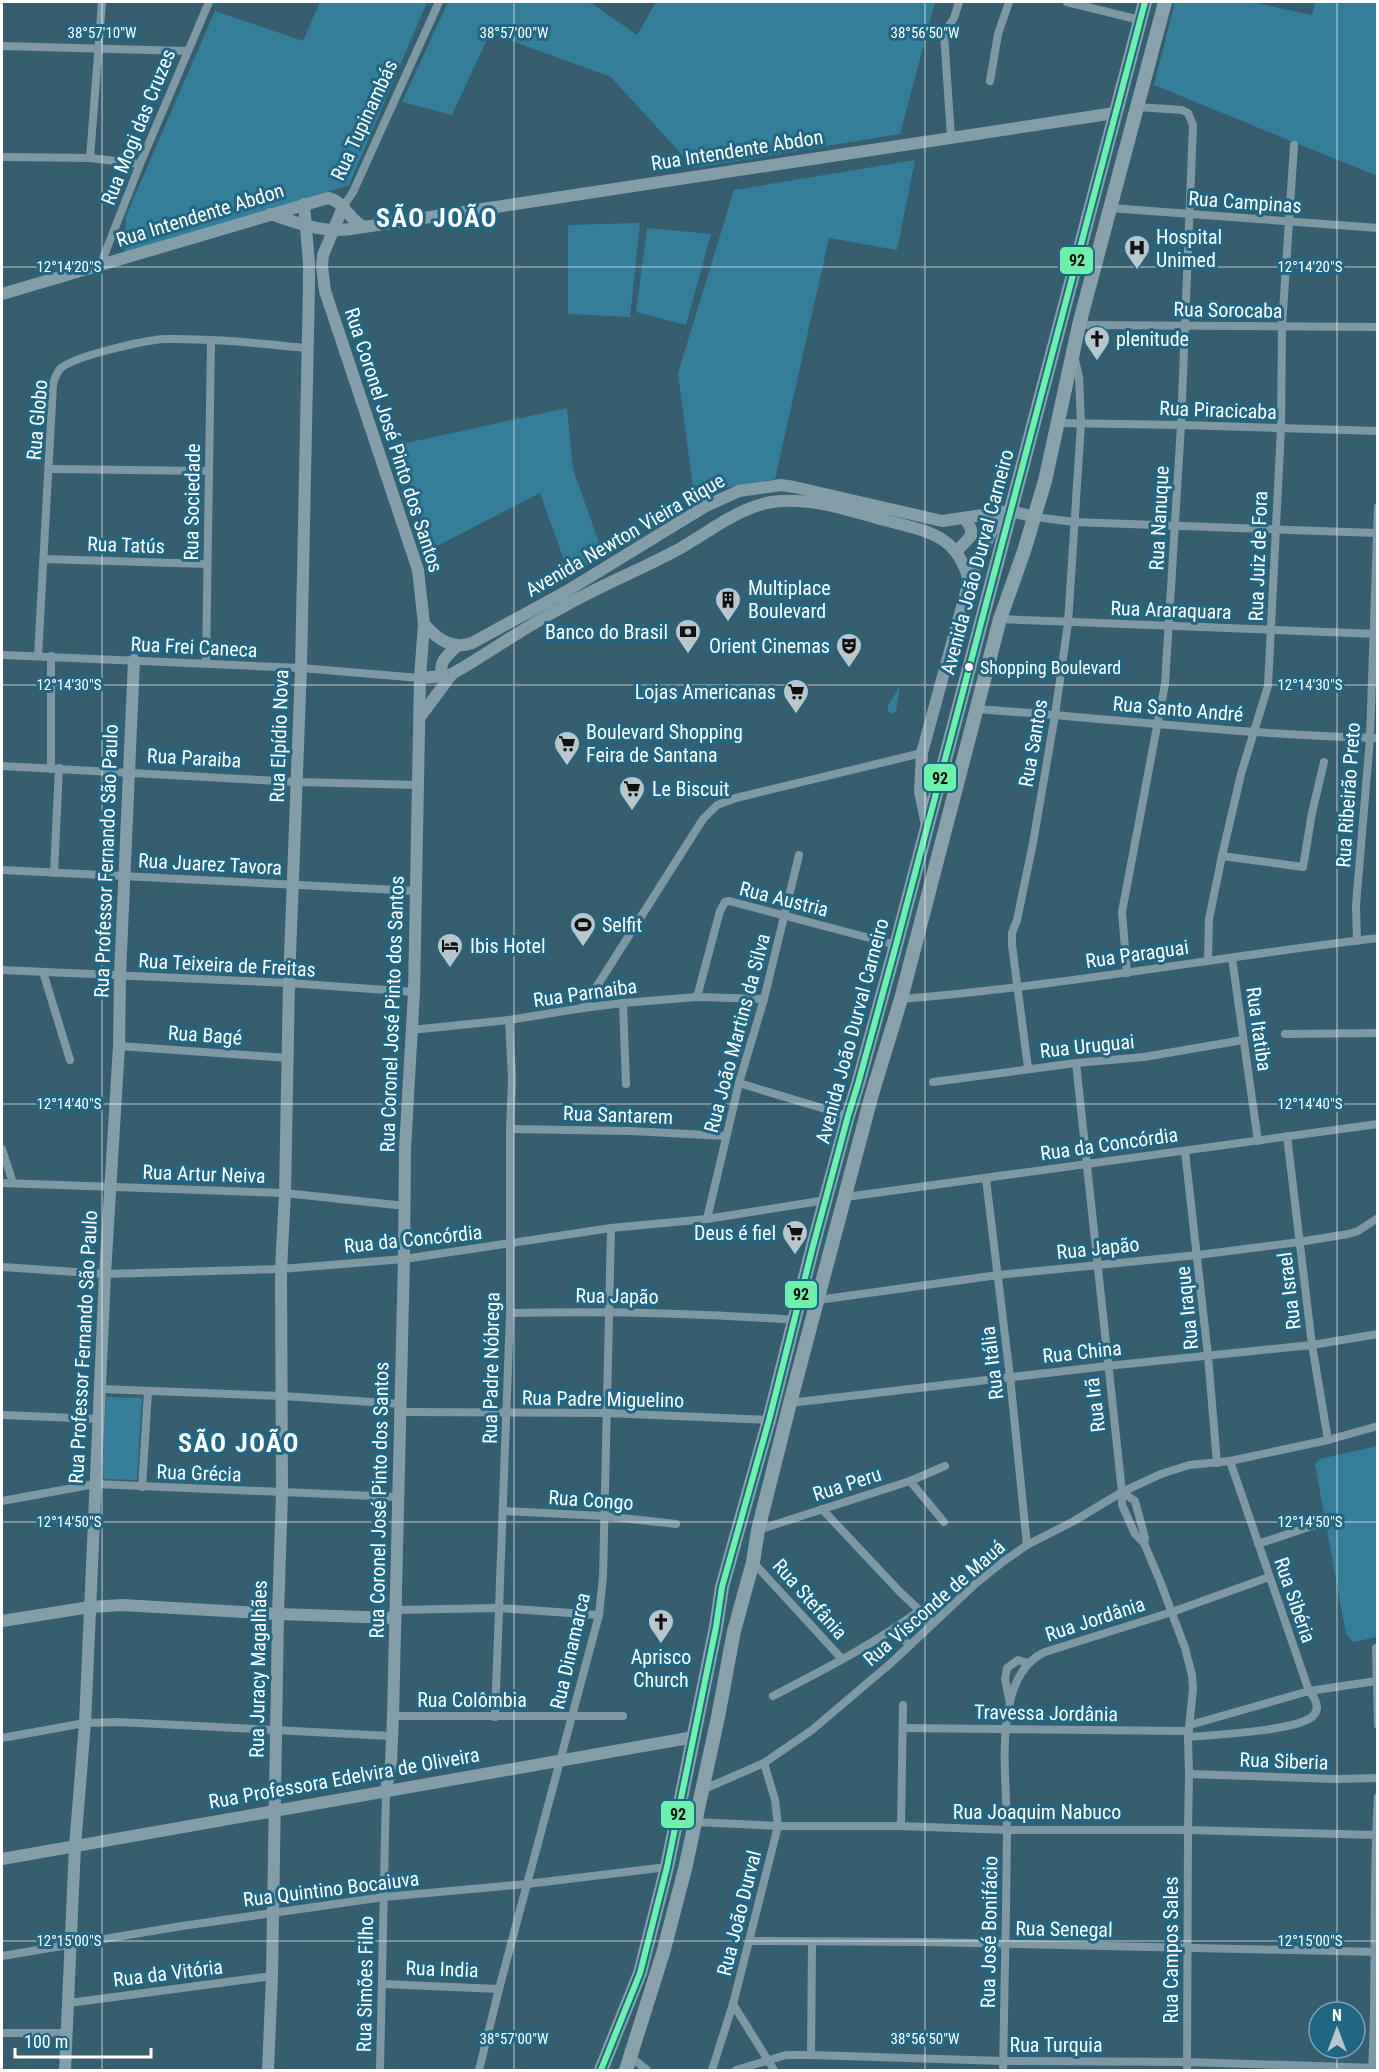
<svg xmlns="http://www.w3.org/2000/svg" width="1379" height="2072" font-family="'Roboto Condensed',sans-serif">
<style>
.green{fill:#357e9a}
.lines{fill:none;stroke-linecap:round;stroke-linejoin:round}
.street{stroke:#7e99a4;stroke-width:8}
.secondary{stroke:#849ea9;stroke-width:12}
.primary{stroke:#89a1aa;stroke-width:14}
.bus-1-casing{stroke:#216784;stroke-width:10}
.bus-1{stroke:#6df2ae;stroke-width:6}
.ticks{fill:none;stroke:#fff;stroke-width:1.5;stroke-opacity:0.45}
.bus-dot{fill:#fff;stroke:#216784;stroke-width:2}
.labels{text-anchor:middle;stroke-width:6;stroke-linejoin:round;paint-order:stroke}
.bus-label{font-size:18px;fill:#fff;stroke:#216784;text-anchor:start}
.street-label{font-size:20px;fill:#fff;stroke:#216784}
.poi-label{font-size:20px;fill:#fff;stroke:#216784;text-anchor:start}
.district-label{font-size:26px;font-weight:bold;letter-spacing:1.5px;fill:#fff;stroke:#216784}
.ticks-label{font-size:15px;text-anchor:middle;fill:#fff;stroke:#216784;stroke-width:6;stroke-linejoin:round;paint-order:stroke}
.line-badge{stroke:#216784;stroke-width:2}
.pale-badge-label{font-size:16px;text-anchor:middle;font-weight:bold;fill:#111}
</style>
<rect width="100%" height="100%" fill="#375e6e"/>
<g class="green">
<path d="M320,2H427L349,185L124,255L126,216L215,11L303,41Z"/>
<path d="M448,2H590L637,35L656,2H935L900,134L694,168L611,77L490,33L452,115L402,102Z"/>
<path d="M1175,2H1251L1312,15L1315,2H1377V176L1154,85Z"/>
<path d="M915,160L897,250L829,238L775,479L719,489L695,503L678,373L734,190Z"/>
<path d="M640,223L630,317L568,314V225Z"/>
<path d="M647,228L711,234L686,325L636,312Z"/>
<path d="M567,408L573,469L603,554L570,577L540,493L431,549L397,445Z"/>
<path d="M900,686L896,711L891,714L888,711V705Z"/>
<path d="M106,1397L142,1398L137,1480L102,1479Z"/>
<path d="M1377,1446V1637L1353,1642L1346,1634L1315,1464L1320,1459Z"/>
</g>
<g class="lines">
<g class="street">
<path d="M1067,2L1140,20"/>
<path d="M2,46L187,51"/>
<path d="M990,81L998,34L1009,2"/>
<path d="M951,137L944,34L954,18L959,2"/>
<path d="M2,157L90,158L140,164"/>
<path d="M90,158L102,2"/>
<path d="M343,207L353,192L439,2"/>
<path d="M1110,208L1378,228"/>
<path d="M100,266L140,164L209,2"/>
<path d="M1079,325L1378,327"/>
<path d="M1058,423L1181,425L1378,431"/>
<path d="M49,469L209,471"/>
<path d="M1035,517L1074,522L1376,533"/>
<path d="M44,559L207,564"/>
<path d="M1000,619L1377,634"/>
<path d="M2,655L301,668L420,678"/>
<path d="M38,656L53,385C54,380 56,374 60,369C73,356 146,340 165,339C213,338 261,344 308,348"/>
<path d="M51,656V769"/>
<path d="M206,663L211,341"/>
<path d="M976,709C1109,718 1243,735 1378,738"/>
<path d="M2,766L297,782L420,785"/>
<path d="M1222,856L1303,867L1312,813L1324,762"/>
<path d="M2,870L417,891"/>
<path d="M54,873L59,768"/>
<path d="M1357,941L1356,905L1370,738L1378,507"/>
<path d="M1232,958L1258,1141"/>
<path d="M1208,960L1209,919L1222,856L1241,774L1268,686L1281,428L1282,327L1294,145"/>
<path d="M2,970L289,983L414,992"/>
<path d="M43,972L70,1060"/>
<path d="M1127,973L1122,912L1165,684L1181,425L1193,125L1188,113L1182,110L1137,107"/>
<path d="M697,997L720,911L725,902L729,901L896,945"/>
<path d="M901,999C1061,986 1218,957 1378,938"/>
<path d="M623,1003L626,1084"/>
<path d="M583,1008L703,819L717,805L736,798L922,753"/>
<path d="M411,1030L509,1020L583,1008L623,1003L697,997L764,999"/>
<path d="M1285,1034L1378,1033"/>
<path d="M119,1046L288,1058"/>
<path d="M1076,1063L1122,1492V1505L1135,1534L1144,1543L1160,1581L1185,1648L1192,1675L1193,1689L1188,1737L1189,1774L1188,1830L1187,2070"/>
<path d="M1028,1068L1012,945V933L1017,920L1033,843L1055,715L1068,623L1081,424L1079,377L1074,356"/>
<path d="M933,1082L1076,1063L1144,1057L1243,1040"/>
<path d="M739,1083L848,1116"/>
<path d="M510,1129L631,1131L726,1136"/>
<path d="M1287,1136L1312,1345L1328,1440"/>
<path d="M2,1149L13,1183"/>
<path d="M1185,1151L1208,1356L1217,1463"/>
<path d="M986,1179L1010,1377L1027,1545"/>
<path d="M2,1183L285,1193L405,1206"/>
<path d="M846,1197L1378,1124"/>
<path d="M707,1219L739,1083L764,999L799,855"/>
<path d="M2,1267L105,1274L281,1269L404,1259L611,1228L707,1219L826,1200"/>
<path d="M818,1300L998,1275L1198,1255L1299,1242L1348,1234L1358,1231L1378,1218"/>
<path d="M510,1313C605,1311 700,1313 795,1320"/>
<path d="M101,1389L283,1396L401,1404"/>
<path d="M790,1403L1107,1366L1312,1345L1378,1334"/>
<path d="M400,1412L607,1413L769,1420"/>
<path d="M2,1415L99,1419"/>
<path d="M910,1481L944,1522"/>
<path d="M142,1487L148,1392"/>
<path d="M1122,1492L1135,1501L1145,1538L1144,1543"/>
<path d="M2,1501L95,1484L398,1497"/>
<path d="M822,1509L900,1592L933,1623"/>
<path d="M503,1511L604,1516L676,1524"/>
<path d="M758,1530L910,1481L945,1466"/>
<path d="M1258,1544L1312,1526"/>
<path d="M753,1562L842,1659"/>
<path d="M395,1610L499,1608L599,1615"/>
<path d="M893,1629L909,1645"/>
<path d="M1376,1648L1378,1725"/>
<path d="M773,1696C823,1670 875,1644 920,1610"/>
<path d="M1009,1699L1005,1679L1007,1668L1018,1660L1028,1663"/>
<path d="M393,1716H623"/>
<path d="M495,1717L510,1313V1129L512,1079L509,1020"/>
<path d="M1190,1725L1309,1691L1376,1681"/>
<path d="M903,1728L1189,1731"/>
<path d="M1188,1737C1212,1735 1297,1731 1313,1716C1321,1708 1315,1698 1309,1691L1230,1461"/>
<path d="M2,1738L85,1723L119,1722L391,1736"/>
<path d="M1189,1774L1334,1779L1378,1778"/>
<path d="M702,1790L764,1763L812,1730L891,1663L974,1585L1004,1561L1027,1545L1074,1521L1122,1492L1161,1474L1189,1465L1230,1461L1328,1440L1378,1426"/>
<path d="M695,1822L778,1826H901L1007,1830H1188L1378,1835"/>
<path d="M901,1826L903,1705"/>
<path d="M750,1941L924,1942L1378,1952"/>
<path d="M2,1956L182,1926L384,1897L527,1884L667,1867"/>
<path d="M383,1984L499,1989"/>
<path d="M69,2003L272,1976"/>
<path d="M733,2004L774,2070"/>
<path d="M2,2033H67"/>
<path d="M811,2055L812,1942"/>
<path d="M631,2057L647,2070"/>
<path d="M380,2070L386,1790"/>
<path d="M479,2070L499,1989L599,1615L603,1577L611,1228"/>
<path d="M712,2070L733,2004L778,1826L775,1800L764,1763"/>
<path d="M736,2070L786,2055H811L1003,2061L1188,2062L1378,2068"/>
<path d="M1003,2070C1005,1992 1006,1912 1007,1833C1007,1790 1000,1745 1010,1702C1015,1680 1025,1661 1045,1652L1172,1612L1269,1577"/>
<path d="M1372,2070C1377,1979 1372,1888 1378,1797"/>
</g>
<g class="secondary">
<path d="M343,207L323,255L322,266L325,291L418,570L424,624L420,678L414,992L405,1149L404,1259L393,1716L391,1763L386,1790"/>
<path d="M270,214C298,223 321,233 351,229L1115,113"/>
<path d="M2,294L328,198C345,201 350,223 365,227"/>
<path d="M957,551L971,536V529L965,518"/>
<path d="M424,624C437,639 452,650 472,643L567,591L706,506L739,491L781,485L794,487L942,521L1010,511L1035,517"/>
<path d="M443,676C437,662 448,655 457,646"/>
<path d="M420,678L443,676L452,674C489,653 523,628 561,608C599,586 640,570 679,549C709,532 737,508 772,502C812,496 853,512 892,522C931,532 958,537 969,581"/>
<path d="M420,717L452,674"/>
<path d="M927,825L920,791L922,753L969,581L992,530L1010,511"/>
<path d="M2,1621L90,1607L122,1605L278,1614L395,1618"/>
<path d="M2,1859L694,1737"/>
<path d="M65,2070L75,1846L85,1723L105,1274L119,1046L120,975L134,660"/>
<path d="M268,2070L272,1976L278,1614L282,1493L281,1269L285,1193L289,983L301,668L309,285V263L304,204"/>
</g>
<g class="primary">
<path d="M601,2070L640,1973L667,1867L716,1627L722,1587L769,1420L813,1246L848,1116L858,1084L896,945L1145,2"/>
<path d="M626,2070L663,1953L685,1869L718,1717L734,1631L753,1562L758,1530L790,1403L872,1094L901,999L1000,619L1024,551L1045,481L1079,325L1165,2"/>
</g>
<defs>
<path id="bus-1" d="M601,2070L640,1973L667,1867L716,1627L722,1587L769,1420L813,1246L848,1116L858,1084L896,945L1145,2"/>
</defs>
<use href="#bus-1" class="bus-1-casing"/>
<use href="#bus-1" class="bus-1"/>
</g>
<path class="ticks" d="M102,2V2070M514,2V2070M925,2V2070M1337,2V2012M2,267H1378M2,685H1378M2,1104H1378M2,1522H1378M2,1941H1378M1337,2048V2070"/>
<defs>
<symbol id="hospital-pin" viewBox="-11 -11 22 30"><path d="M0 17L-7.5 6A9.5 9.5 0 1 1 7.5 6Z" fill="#b9c7cc" stroke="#216784"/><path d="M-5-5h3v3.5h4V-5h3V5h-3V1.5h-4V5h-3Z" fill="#111"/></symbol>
<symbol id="church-pin" viewBox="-11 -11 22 30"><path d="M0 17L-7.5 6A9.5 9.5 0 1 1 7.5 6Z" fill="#b9c7cc" stroke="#216784"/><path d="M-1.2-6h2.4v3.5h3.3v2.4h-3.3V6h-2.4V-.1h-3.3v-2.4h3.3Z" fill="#111"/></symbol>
<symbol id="building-pin" viewBox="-11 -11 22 30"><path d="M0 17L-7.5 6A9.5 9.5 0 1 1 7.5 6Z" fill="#b9c7cc" stroke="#216784"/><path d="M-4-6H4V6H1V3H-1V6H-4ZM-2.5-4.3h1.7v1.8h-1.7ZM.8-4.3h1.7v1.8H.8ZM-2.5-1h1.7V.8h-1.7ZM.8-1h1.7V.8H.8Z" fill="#111"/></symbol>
<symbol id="bank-pin" viewBox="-11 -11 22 30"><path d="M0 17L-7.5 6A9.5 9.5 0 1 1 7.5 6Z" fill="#b9c7cc" stroke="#216784"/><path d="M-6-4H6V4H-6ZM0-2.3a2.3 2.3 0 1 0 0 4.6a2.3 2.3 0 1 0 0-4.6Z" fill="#111"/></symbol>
<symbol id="theatre-pin" viewBox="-11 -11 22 30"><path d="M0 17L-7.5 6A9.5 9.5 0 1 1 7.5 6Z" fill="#b9c7cc" stroke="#216784"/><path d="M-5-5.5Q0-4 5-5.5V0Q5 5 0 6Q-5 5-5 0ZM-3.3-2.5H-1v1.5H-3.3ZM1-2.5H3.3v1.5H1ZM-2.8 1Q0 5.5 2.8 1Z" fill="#111"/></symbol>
<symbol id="supermarket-pin" viewBox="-11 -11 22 30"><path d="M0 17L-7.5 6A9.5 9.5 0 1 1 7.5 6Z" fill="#b9c7cc" stroke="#216784"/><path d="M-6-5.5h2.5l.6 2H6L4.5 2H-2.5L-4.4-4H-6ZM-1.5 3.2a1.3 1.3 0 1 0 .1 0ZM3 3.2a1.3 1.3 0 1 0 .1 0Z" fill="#111"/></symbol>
<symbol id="stadium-pin" viewBox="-11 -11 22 30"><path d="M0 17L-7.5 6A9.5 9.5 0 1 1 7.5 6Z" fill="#b9c7cc" stroke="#216784"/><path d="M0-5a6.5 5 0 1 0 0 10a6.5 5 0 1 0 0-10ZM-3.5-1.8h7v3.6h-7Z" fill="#111"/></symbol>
<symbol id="hotel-pin" viewBox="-11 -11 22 30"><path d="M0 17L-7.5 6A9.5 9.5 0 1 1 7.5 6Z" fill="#b9c7cc" stroke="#216784"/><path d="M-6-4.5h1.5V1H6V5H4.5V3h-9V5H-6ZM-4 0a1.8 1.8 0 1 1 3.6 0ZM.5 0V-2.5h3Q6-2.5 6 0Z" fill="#111"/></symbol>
</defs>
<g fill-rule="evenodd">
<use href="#hospital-pin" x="1122" y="233" width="30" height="40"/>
<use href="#church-pin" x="1082" y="324" width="30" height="40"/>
<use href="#building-pin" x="713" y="585" width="30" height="40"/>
<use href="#bank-pin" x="673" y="617" width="30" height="40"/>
<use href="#theatre-pin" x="834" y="631" width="30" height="40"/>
<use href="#supermarket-pin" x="781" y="677" width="30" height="40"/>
<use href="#supermarket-pin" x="552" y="729" width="30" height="40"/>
<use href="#supermarket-pin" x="617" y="774" width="30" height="40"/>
<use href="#stadium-pin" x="568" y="910" width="30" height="40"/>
<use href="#hotel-pin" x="435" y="931" width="30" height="40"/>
<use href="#supermarket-pin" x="780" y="1218" width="30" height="40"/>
<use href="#church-pin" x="646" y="1607" width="30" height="40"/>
</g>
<circle class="bus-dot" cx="969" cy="667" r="5"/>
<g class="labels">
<g class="bus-label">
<text x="980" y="674">Shopping Boulevard</text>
</g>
<g class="street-label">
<text transform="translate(364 120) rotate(-65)" y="7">Rua Tupinambás</text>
<text transform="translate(138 127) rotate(-68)" y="7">Rua Mogi das Cruzes</text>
<text transform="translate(737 150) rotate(-9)" y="7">Rua Intendente Abdon</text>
<text transform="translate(1245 202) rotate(4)" y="7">Rua Campinas</text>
<text transform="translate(200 215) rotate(-17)" y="7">Rua Intendente Abdon</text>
<text transform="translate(1228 310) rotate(1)" y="7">Rua Sorocaba</text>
<text transform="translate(1218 410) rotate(2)" y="7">Rua Piracicaba</text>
<text transform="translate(37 420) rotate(-85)" y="7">Rua Globo</text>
<text transform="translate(394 440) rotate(72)" y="7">Rua Coronel José Pinto dos Santos</text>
<text transform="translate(192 502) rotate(-89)" y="7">Rua Sociedade</text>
<text transform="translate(1159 518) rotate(-87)" y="7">Rua Nanuque</text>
<text transform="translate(625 535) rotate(-30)" y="7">Avenida Newton Vieira Rique</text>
<text transform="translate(126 545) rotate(2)" y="7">Rua Tatús</text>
<text transform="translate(1258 556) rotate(-88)" y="7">Rua Juiz de Fora</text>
<text transform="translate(977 562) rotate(-75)" y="7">Avenida João Durval Carneiro</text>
<text transform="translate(1171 610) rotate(2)" y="7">Rua Araraquara</text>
<text transform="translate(194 647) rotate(3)" y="7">Rua Frei Caneca</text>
<text transform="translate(1178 709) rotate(5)" y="7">Rua Santo André</text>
<text transform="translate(279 736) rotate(-88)" y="7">Rua Elpídio Nova</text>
<text transform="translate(1033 743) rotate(-80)" y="7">Rua Santos</text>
<text transform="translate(194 758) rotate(3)" y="7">Rua Paraiba</text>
<text transform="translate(1348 795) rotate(-86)" y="7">Rua Ribeirão Preto</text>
<text transform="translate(106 861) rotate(-88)" y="7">Rua Professor Fernando São Paulo</text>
<text transform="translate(210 864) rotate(3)" y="7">Rua Juarez Tavora</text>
<text transform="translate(784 899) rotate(14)" y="7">Rua Austria</text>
<text transform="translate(1137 954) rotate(-8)" y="7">Rua Paraguai</text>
<text transform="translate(227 965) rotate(3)" y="7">Rua Teixeira de Freitas</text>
<text transform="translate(585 993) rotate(-8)" y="7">Rua Parnaiba</text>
<text transform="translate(392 1014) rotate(-88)" y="7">Rua Coronel José Pinto dos Santos</text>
<text transform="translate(1259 1029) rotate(82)" y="7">Rua Itatiba</text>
<text transform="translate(852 1031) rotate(-75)" y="7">Avenida João Durval Carneiro</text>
<text transform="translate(737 1033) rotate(-75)" y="7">Rua João Martins da Silva</text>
<text transform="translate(205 1035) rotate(4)" y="7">Rua Bagé</text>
<text transform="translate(1087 1046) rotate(-6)" y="7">Rua Uruguai</text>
<text transform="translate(618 1115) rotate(2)" y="7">Rua Santarem</text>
<text transform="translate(1109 1144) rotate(-8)" y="7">Rua da Concórdia</text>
<text transform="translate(204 1174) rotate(2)" y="7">Rua Artur Neiva</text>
<text transform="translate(413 1239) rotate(-6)" y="7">Rua da Concórdia</text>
<text transform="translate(1098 1248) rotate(-6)" y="7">Rua Japão</text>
<text transform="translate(1289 1291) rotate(-97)" y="7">Rua Israel</text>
<text transform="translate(617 1296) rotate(1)" y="7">Rua Japão</text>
<text transform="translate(1187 1308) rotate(-96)" y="7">Rua Iraque</text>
<text transform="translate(83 1347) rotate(-87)" y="7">Rua Professor Fernando São Paulo</text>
<text transform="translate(1082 1352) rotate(-6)" y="7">Rua China</text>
<text transform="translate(992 1363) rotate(-97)" y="7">Rua Itália</text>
<text transform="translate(491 1368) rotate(-89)" y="7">Rua Padre Nóbrega</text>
<text transform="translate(603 1399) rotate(1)" y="7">Rua Padre Miguelino</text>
<text transform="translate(1095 1405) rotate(-97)" y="7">Rua Irã</text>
<text transform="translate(199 1473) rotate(2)" y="7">Rua Grécia</text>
<text transform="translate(847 1484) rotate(-18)" y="7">Rua Peru</text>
<text transform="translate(379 1500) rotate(-89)" y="7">Rua Coronel José Pinto dos Santos</text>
<text transform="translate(591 1500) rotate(4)" y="7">Rua Congo</text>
<text transform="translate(810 1599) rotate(48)" y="7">Rua Stefânia</text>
<text transform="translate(1295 1600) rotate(71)" y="7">Rua Sibéria</text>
<text transform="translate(934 1603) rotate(-41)" y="7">Rua Visconde de Mauá</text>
<text transform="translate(1095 1619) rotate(-18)" y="7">Rua Jordânia</text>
<text transform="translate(570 1651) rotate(-77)" y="7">Rua Dinamarca</text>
<text transform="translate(258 1669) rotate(-89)" y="7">Rua Juracy Magalhães</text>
<text x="472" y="1707">Rua Colômbia</text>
<text transform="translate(1046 1713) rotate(1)" y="7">Travessa Jordânia</text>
<text transform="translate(1284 1761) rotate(2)" y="7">Rua Siberia</text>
<text transform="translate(344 1778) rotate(-10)" y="7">Rua Professora Edelvira de Oliveira</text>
<text x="1037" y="1819">Rua Joaquim Nabuco</text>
<text transform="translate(331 1889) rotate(-7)" y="7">Rua Quintino Bocaiuva</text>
<text transform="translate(739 1913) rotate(-76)" y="7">Rua João Durval</text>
<text transform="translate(1064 1929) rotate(1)" y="7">Rua Senegal</text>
<text transform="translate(989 1932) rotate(-89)" y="7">Rua José Bonifácio</text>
<text transform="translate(1171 1950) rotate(-90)" y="7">Rua Campos Sales</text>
<text transform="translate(442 1969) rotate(2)" y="7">Rua India</text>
<text transform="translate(168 1973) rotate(-7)" y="7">Rua da Vitória</text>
<text transform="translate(365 1984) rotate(-89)" y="7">Rua Simões Filho</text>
<text x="1056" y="2052">Rua Turquia</text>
</g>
<g class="poi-label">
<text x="1156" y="244">Hospital<tspan x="1156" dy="23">Unimed</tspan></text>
<text x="1116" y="346">plenitude</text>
<text x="748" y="595">Multiplace<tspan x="748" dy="23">Boulevard</tspan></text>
<text x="668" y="639" text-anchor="end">Banco do Brasil</text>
<text x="830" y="653" text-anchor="end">Orient Cinemas</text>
<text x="776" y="699" text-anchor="end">Lojas Americanas</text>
<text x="586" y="739">Boulevard Shopping<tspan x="586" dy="23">Feira de Santana</tspan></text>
<text x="652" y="796">Le Biscuit</text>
<text x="602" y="932">Selfit</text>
<text x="470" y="953">Ibis Hotel</text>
<text x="776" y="1240" text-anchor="end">Deus é fiel</text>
<text x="661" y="1664" text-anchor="middle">Aprisco<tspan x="661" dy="23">Church</tspan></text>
</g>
<g class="district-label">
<text x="437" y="227">SÃO JOÃO</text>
<text x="239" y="1452">SÃO JOÃO</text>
</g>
</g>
<g class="ticks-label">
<text x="102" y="38">38°57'10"W</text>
<text x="514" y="38">38°57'00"W</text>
<text x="925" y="38">38°56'50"W</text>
<text x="69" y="272">12°14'20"S</text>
<text x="1310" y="272">12°14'20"S</text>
<text x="69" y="690">12°14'30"S</text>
<text x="1310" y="690">12°14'30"S</text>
<text x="69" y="1109">12°14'40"S</text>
<text x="1310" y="1109">12°14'40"S</text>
<text x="69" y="1527">12°14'50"S</text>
<text x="1310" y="1527">12°14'50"S</text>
<text x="69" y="1946">12°15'00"S</text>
<text x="1310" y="1946">12°15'00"S</text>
<text x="514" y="2044">38°57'00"W</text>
<text x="925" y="2044">38°56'50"W</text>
</g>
<g class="line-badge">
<rect x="1059" y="246" width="35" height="29" rx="6" fill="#6df2ae"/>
<rect x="923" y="763" width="34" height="29" rx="6" fill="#6df2ae"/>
<rect x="784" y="1280" width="34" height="29" rx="6" fill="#6df2ae"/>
<rect x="660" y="1800" width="35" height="29" rx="6" fill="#6df2ae"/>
</g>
<g class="pale-badge-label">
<text x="1077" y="266">92</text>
<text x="940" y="784">92</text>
<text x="801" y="1300">92</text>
<text x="678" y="1820">92</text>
</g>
<rect width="1379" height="2072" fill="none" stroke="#ffffff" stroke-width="6"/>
<g transform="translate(1337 2030)"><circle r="28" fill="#216784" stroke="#7aa4b5" stroke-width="1.5"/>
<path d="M0-4.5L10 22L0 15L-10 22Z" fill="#b9c7cc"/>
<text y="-9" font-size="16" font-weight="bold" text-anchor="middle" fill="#ffffff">N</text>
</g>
<path d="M15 2048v9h136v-9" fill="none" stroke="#ffffff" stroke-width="3"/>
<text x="24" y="2048" font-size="18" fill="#ffffff" stroke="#216784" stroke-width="4.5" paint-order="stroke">100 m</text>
</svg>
